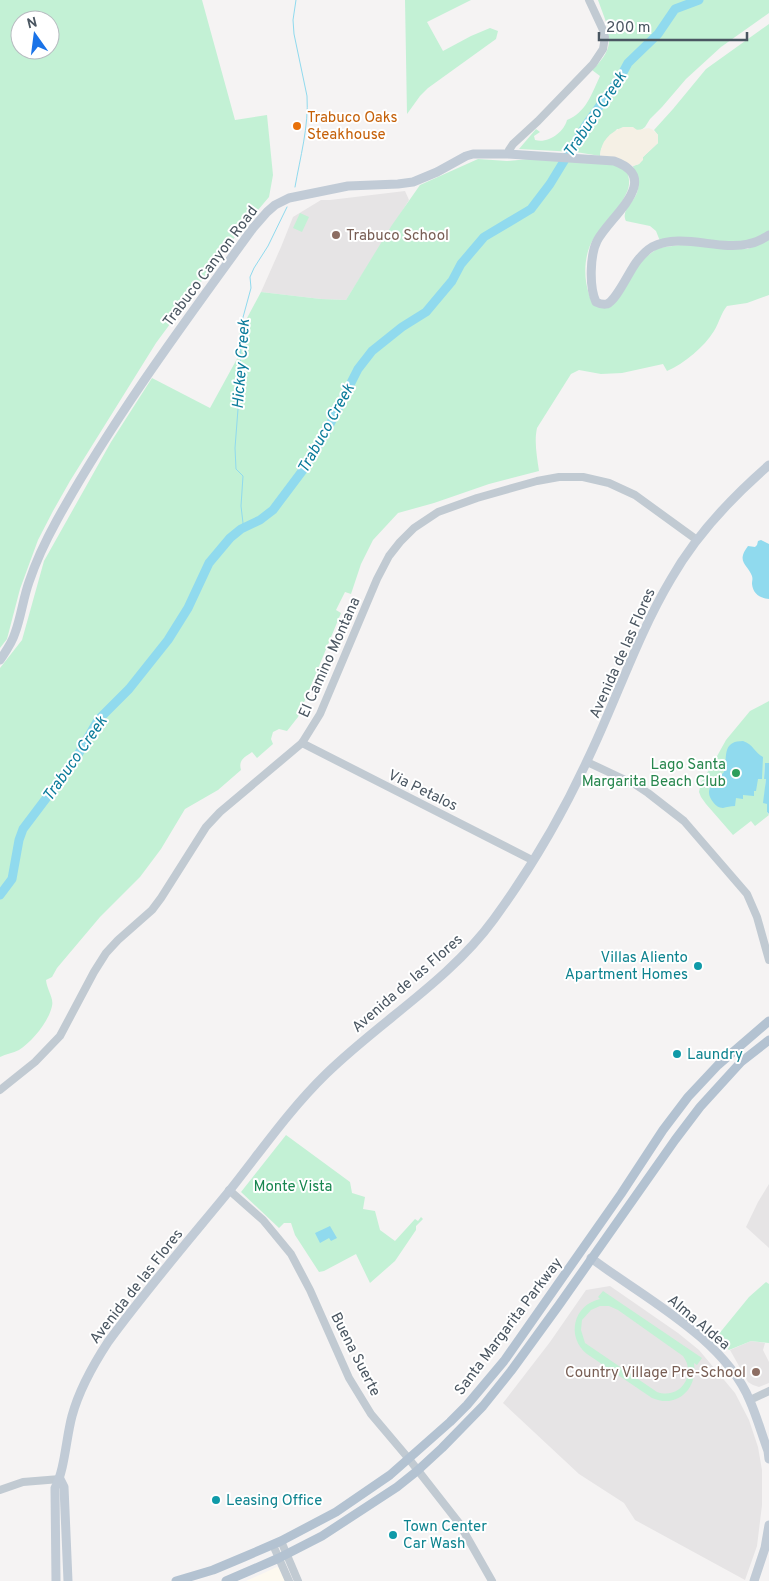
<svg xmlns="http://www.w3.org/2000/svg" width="769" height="1581" font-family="Overpass,sans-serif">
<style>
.commercial{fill:#fdf9ef}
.education{fill:#e6e4e5}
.green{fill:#c3f1d5;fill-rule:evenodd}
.sand{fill:#f5f0e5}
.water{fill:#90daee}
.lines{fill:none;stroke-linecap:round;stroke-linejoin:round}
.stream{stroke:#90daee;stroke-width:1}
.river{stroke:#90daee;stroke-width:9}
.tertiary{stroke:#c1cad2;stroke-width:8}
.secondary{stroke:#c1cbd6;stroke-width:9}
.primary{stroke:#b3c2d1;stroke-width:9}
.food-dot{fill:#e8710a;stroke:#fff;stroke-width:2}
.education-dot{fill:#8d6e63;stroke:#fff;stroke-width:2}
.leisure-dot{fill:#2e9e5b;stroke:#fff;stroke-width:2}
.culture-dot{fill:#0f9aa8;stroke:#fff;stroke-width:2}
.labels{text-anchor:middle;stroke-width:4;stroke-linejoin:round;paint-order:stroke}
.food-label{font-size:15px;fill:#c56008;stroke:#fff;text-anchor:start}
.education-label{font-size:15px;fill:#785e54;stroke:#fff;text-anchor:start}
.street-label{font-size:15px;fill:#4a5661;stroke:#fff}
.leisure-label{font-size:15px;fill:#27864d;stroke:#fff;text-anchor:end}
.culture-label{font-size:15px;fill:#0d838f;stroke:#fff;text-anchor:start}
.park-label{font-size:15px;fill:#17864f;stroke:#fff}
.water-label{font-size:16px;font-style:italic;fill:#0c7c9b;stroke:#fff}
</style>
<rect width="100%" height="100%" fill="#f5f3f3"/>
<path class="commercial" d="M277,1567L283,1570L288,1581H246Z"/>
<g class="education">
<path d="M405,191L409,200L346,300L321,299L261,292L281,247L293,217L321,200H330Z"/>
<path d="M769,1184V1248L746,1227L758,1202Z"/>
<path d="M610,1286L678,1333L699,1350L735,1393L749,1420L758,1447L762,1470V1505L757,1546L745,1580L635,1520L624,1503L579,1474L503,1403L550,1342L586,1290Z"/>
<path d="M751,1341L765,1343L763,1350L769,1362V1383L759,1387L753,1385L748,1382L730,1350Z"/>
</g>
<g class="green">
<path d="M0,0H202L235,120L267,115L273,175L269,197L229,244L156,343L70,481L53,511L38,540L20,589L7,639L0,648ZM20,20H50V50H20Z"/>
<path d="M405,0H471L427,22L443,51L471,36L490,28L498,31L496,39L428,88L420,96L407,114Z"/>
<path d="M598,0H769V13L721,47L686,79L662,107L650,119L645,127L641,130L617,129L601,149L600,156L576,152L519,149L536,129L540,132L534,136L535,140C548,144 564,132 567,120C586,113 592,93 600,76L592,70C600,62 608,54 609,42C609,38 607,35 609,30Z"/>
<path d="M769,24V232L748,242L660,241L656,231L650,226L626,221C620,209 636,202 638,189C639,180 635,174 633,166L639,164L642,160L643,157L658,143V135L654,130L673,109L706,69Z"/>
<path d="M478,159L507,161L529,159L614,164L627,172C630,180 630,186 626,194C619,210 604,223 594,238C584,253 583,277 589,294C592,305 596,308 607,308L642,260L658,248L680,245L748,249L769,238V295L747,303L727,306C721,313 719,323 714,331C704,347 685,363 667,371L663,364L622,373L601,374L579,370L571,374L537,428C534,442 537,457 539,471L489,484L434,503L398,513L373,540L361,564L351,594L345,592L336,610L341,613L298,717L287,731L279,729L273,732L271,739L273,744L257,758L252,752C245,757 238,760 241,770L218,790L185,809L161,849L140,877L100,917L57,968L52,977L46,980C47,990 54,998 52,1006C49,1021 32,1042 19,1050C13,1053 6,1054 0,1057V668L22,640L44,561L111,442L152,378L210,408L238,357L239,333L261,292L321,299L346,300L392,225L420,185Z"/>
<path d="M300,213L309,217L302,232L293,228Z"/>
<path d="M769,701V763H765L764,779H766L764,803H768L767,812L769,815L755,826L751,821L733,835L706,804L701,797L699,792L701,782L711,767L726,740L750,711Z"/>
<path d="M286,1135L350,1182L352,1193L365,1197L363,1209L375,1211L380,1230L395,1241L415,1219L418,1221L421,1217L423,1219L416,1226V1230L395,1261L370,1283L356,1254L324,1271L319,1272L295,1235L291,1223H284L279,1228L241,1192Z"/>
<path d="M766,1282L769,1284V1343L751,1341L729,1350L719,1341L718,1335L749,1297Z"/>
<path d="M603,1291L702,1358L697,1365L694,1363C698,1389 677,1409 652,1398L587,1354C566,1337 573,1305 600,1299L598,1297ZM600,1306H609L618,1310L683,1356C697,1375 680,1400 657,1392L585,1343L581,1330L582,1320L591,1310Z"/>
</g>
<path class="sand" d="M623,127H633L637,130C648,129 649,125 658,135V143L643,157V160L639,164L633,166L619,159L600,156C601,141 609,133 623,127Z"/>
<g class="water">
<path d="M761,540L769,544V599C760,598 753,594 752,584C752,580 753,580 752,576C747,564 736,562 748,546L755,547L757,545L758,541Z"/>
<path d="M743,741C753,744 755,753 763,757L762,779H758L756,791H754V796L743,795V799L736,798L735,806C730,806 727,807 723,808C719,808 715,805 713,802C702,788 716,781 724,772C728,758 721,741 743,741Z"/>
<path d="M765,763H769V814L767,812V804L763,803L766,779H764Z"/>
<path d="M330,1226L337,1238L331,1241L329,1238L320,1243L315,1233Z"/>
</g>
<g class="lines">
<g class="stream">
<path d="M295,187C300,158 309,126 307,96L294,34L293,20L296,0"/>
<path d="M241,529L243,523L241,506L243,476L236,469L235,448L238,409L236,398L240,369L242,321L251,288L250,277L254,268L268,246L287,207"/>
</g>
<path class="river" d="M0,895L12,879L19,840L23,829L75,760L98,720L129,689L168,640L188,608L209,563L230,538L241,529L260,520L273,510L303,470L325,434L358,369L372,351L402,327L426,312L452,281L461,264L484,237L531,209L550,184L586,125L621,76L628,63L658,34L675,9L699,0"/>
<g class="tertiary">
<path d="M508,154L509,150L513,144L538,121L593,64L603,49L605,37L603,30L589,0"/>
<path d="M302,743L532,860"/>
<path d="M587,762L636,785L648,793L684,821L747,894L757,917L769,960"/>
<path d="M0,1090L35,1062L60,1036L94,972L106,953L118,940L152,910L161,898L206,827L220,812L302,743L320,714L377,579L389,556L400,542L414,528L438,512L477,498L537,481L559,477H583L609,483L635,495L697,540"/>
<path d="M229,1190L263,1220L291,1254L310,1290L349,1378L371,1414L409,1459L459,1523L492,1581"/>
<path d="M750,1400L769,1391"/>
<path d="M0,1490L23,1482L60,1479"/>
<path d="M281,1541L298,1581"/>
<path d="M273,1545L289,1581"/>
</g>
<g class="secondary">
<path d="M0,660C6,651 12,643 15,633C21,617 23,599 29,582C36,561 46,540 57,520C114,417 184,323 253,228L267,212L275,205L289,198L348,186L398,184L413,182L437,172L466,156L473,154H508L614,161C664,179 609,217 597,241C590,255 589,287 596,302C600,304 603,305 607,304C617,300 630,269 638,260C642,255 647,250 652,247C681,232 719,251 748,244C755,243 763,239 769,235"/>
<path d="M591,1258C644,1298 724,1338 750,1401C757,1417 762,1435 768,1451L769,1459"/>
<path d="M60,1479L64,1487L68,1581"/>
<path d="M56,1581L55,1488C65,1469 66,1438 72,1416C79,1390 93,1365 108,1342C146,1290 189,1240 230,1190C261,1151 290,1109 326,1074C380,1021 449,981 494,919C529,871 562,815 587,761C616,701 637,636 671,579C696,535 731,498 769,465"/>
<path d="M754,1581L765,1548L769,1525"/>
</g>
<g class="primary">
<path d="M176,1581L213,1570L244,1557L281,1541L336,1512L390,1475L450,1422L467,1405L504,1361L621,1194L663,1130L688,1097L718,1065L769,1021"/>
<path d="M226,1581L279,1558L322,1536L397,1487L417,1471L442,1448L483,1406L511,1371L559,1305L675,1140L700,1107L741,1062L769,1040"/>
</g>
</g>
<circle class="food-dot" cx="297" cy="126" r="5"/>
<g class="education-dot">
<circle cx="336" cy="235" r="5"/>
<circle cx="756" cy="1372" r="5"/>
</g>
<circle class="leisure-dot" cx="736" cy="773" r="5"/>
<g class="culture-dot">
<circle cx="698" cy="966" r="5"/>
<circle cx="677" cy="1054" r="5"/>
<circle cx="216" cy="1500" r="5"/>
<circle cx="393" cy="1535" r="5"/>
</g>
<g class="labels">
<g class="food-label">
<text x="307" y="122">Trabuco Oaks<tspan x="307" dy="17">Steakhouse</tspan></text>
</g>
<g class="education-label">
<text x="346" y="240">Trabuco School</text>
<text x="746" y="1377" text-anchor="end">Country Village Pre-School</text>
</g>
<g class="street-label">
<text transform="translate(210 266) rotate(-53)" y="5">Trabuco Canyon Road</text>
<text transform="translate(622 653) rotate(-66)" y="5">Avenida de las Flores</text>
<text transform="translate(329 657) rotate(-66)" y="5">El Camino Montana</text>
<text transform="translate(423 790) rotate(26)" y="5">Via Petalos</text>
<text transform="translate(407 983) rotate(-41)" y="5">Avenida de las Flores</text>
<text transform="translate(136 1286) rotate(-52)" y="5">Avenida de las Flores</text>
<text transform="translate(699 1322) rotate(40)" y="5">Alma Aldea</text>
<text transform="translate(508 1326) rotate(-53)" y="5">Santa Margarita Parkway</text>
<text transform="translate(356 1354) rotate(63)" y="5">Buena Suerte</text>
</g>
<g class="leisure-label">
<text x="726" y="769">Lago Santa<tspan x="726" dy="17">Margarita Beach Club</tspan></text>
</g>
<g class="culture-label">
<text x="688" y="962" text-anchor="end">Villas Aliento<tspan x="688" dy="17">Apartment Homes</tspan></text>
<text x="687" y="1059">Laundry</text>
<text x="226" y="1505">Leasing Office</text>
<text x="403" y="1531">Town Center<tspan x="403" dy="17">Car Wash</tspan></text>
</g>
<g class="park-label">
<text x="293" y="1191">Monte Vista</text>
</g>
<g class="water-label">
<text transform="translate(594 114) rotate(-56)" y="6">Trabuco Creek</text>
<text transform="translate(240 364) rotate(-86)" y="6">Hickey Creek</text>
<text transform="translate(325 428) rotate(-61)" y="6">Trabuco Creek</text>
<text transform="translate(74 758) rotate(-55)" y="6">Trabuco Creek</text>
</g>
</g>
<g transform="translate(35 35) rotate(346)"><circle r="24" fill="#ffffff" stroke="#b7bbc0"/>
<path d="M0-4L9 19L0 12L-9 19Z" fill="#1a73e8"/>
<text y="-8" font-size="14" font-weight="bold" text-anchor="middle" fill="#4a5661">N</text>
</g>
<path d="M599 32v8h148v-8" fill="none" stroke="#4a5661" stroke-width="2.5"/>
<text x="606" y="32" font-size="15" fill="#4a5661" stroke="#ffffff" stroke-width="4" paint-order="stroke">200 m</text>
</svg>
